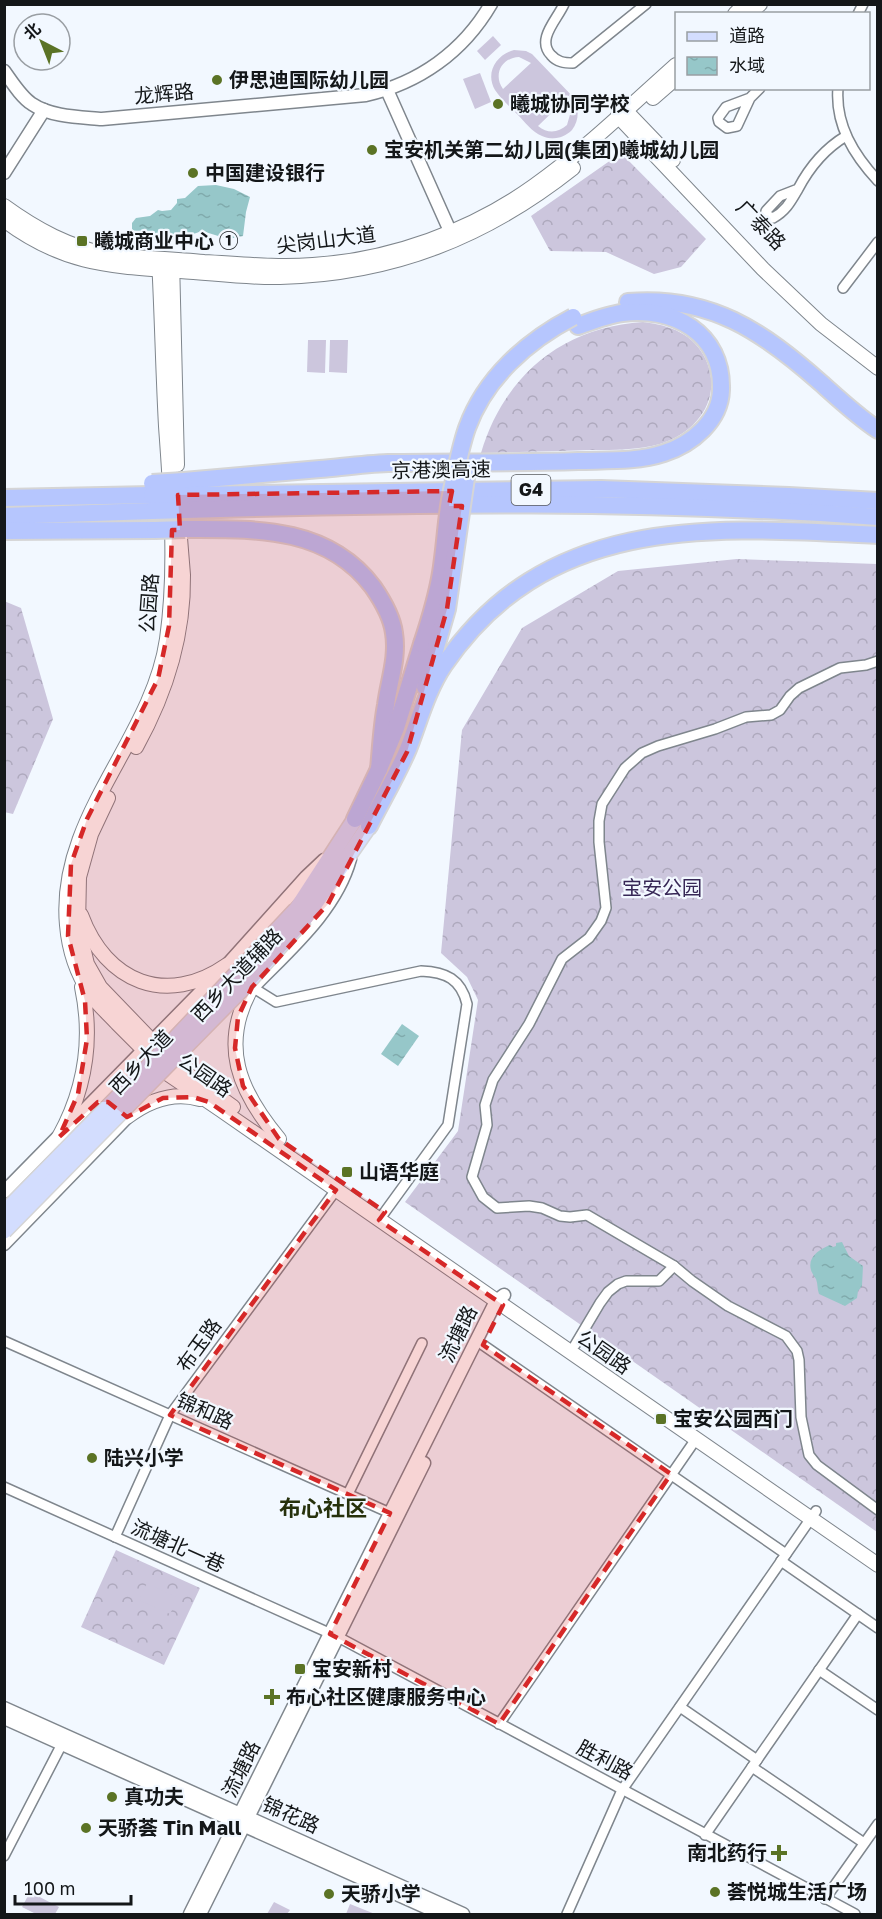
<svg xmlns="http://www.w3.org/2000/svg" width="882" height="1919" font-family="'Golos Text','Noto Sans SC',sans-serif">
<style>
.forest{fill:url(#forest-crowns)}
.pitch{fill:#ccc6dd;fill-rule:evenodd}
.water{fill:url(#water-ripples)}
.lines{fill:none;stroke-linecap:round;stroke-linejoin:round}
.minor-casing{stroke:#7f868d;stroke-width:12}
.tertiary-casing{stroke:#7f868d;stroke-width:15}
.secondary-casing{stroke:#7f868d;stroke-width:16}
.primary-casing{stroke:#d5d5d6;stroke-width:18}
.motorway-casing{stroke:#d5d5d6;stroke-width:20}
.minor{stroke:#fff;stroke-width:9}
.tertiary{stroke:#fff;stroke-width:12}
.secondary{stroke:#fff;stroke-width:14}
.primary{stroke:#d3ddfe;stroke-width:15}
.motorway{stroke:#b6c6fe;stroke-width:16}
.primary-bridge-casing{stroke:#d5d5d6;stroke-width:18;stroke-linecap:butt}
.motorway-bridge-casing{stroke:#d5d5d6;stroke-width:20;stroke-linecap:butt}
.primary-bridge{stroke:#d3ddfe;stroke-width:15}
.motorway-bridge{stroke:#b6c6fe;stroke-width:16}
.marked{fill:#d62828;fill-opacity:0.2;stroke:#d62828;stroke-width:4.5;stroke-dasharray:12 8;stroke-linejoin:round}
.poi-dot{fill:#5b7325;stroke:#f2f8ff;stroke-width:2}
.labels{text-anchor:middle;stroke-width:4.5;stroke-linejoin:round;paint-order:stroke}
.shield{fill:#f2f8ff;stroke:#575a5e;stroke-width:1.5}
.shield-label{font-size:18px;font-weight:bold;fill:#141719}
.poi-label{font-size:20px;font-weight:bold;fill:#141719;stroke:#f2f8ff;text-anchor:start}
.street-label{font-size:20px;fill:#141719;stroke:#f2f8ff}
.park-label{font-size:20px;fill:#372756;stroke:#f2f8ff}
.quarter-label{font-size:22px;font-weight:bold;fill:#26310c;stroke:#f2f8ff}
</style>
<defs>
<pattern id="forest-crowns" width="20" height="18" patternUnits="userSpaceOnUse" patternTransform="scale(1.5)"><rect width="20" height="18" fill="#ccc6dd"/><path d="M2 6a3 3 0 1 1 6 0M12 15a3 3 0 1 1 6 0" fill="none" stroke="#aea9bd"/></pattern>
<pattern id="water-ripples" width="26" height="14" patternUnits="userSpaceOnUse" patternTransform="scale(1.5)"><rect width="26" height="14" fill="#96c7c9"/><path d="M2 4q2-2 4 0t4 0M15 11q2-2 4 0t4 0" fill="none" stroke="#80aaac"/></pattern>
</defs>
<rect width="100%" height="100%" fill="#f2f8ff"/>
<g class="forest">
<path d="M621,153L706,239L681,267L654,274L606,252L550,251L531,216Z"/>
<path d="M643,322C670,325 694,334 706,360C723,398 697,433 660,444C638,450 614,450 591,450C554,451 518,452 481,453C504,376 562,327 643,322Z"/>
<path d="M737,559L877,564V1532L405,1202L458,1131L478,1000L467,977L441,953L462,730L522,628L618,571Z"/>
<path d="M4,601L21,608L53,719L13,814L4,812Z"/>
<path d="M116,1550L200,1588L164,1665L81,1627Z"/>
</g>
<g class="pitch">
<path d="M493,36L501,45L485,60L477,51Z"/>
<path d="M514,50L526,51L532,54L575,99C579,110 579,121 572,130C564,138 552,141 542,136C532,132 525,122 517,114C510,107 501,99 495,90C485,73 496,55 514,50ZM519,57L531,63L503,89C493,75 501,58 519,57ZM566,99L571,111L567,125C558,133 548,134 538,126Z"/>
<path d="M480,73L491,102L475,109L463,79Z"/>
<path d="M308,340H326L325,373L307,372Z"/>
<path d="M330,340H348L347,373L329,372Z"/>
<path d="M147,1583L178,1598L170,1614L139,1600Z"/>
<path d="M30,1892L59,1907L55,1914H36L22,1907Z"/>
<path d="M274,1902L290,1910L287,1914H267Z"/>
<path d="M350,1904L375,1914H346Z"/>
</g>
<g class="water">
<path d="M216,185L234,189L250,197L246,212L243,236L228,239L202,231L182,238L169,235L159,237L132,230V223L136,218L150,216L158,210L162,211L171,210L177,203V199L185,198L198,186Z"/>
<path d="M402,1024L419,1036L398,1066L381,1054Z"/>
<path d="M842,1242L849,1256L863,1266L862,1286L858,1291L857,1298L845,1306L819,1294C817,1289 818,1284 816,1279C815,1278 811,1271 811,1270C807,1257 820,1249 830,1245L833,1247L836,1246V1243Z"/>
</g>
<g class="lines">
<defs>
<g id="minor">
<path d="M564,4C557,20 536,39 551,55C557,62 564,63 573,63L646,4"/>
<path d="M858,14L863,4"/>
<path d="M838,88C835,125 854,155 878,181"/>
<path d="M750,98L726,107L718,118L719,122L727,128L737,126L750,98L760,88"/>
<path d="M798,189L780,196L766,211V215L773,218C786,211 791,201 798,189C809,168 826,148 846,136"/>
<path d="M843,288L878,242"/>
<path d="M878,661L866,665L840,668L799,688L790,696L780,710L771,715L746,717L715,729L658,746L642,753L625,768L602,804L599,821V842L606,908L601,921L589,938L562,959L529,1024L493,1080L485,1105L487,1125L472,1177L483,1197L497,1208L529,1206L542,1208L560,1216L570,1217L587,1215L674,1266L692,1281L728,1306L786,1336L797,1351L799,1360L801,1417L809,1455L817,1465L878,1510"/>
<path d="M252,987L276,1002L421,971C446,972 461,979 467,1004L448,1125L379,1220"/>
<path d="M4,1341L390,1513"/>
<path d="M483,1345L786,1554"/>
<path d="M575,1345L600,1303L608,1292L618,1284L626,1281H659L674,1266"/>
<path d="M4,1487L338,1637L855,1914"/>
<path d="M348,1494L422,1343"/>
<path d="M115,1537L170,1415L336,1190"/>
<path d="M781,1561L878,1628"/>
<path d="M819,1670L878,1710"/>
<path d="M680,1707L757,1760"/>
<path d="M499,1724L696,1439"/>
<path d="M752,1767L864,1843"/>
<path d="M705,1835L858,1614"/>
<path d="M4,1856L65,1738"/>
<path d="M825,1899L878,1824"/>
<path d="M567,1914L622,1790L816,1511"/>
</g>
<g id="tertiary">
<path d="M4,71C12,82 21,97 32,104C51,117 80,117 102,119L366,95C419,83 463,52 491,4"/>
<path d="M387,90L454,240"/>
<path d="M4,173L44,110"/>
<path d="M255,985C290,949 336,910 350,859"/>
<path d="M4,1192L227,965L306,877L324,860"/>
<path d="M4,1244L134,1110"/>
<path d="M4,1708L463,1914"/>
<path d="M4,1718L441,1914"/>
<path d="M190,1914L496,1301L504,1295"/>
<path d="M200,1914L424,1463"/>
</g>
<g id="secondary">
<path d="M735,14L745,4"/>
<path d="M749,14L760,4"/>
<path d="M653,98L676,78"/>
<path d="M625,110L673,160"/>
<path d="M618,116L763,269L821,324L878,368"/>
<path d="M4,206C37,230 69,247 109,255C141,258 172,259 204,262C241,264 277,268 313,265C391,260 471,231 534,186C585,150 630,106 676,65"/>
<path d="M4,220C64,265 110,266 180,271C213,273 247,278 280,277C393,274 486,237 573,168"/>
<path d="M159,259C162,315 163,371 166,426C171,497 177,568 167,639C152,741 57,817 67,925C69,949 76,972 90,993C97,1004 108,1013 117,1023C134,1040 151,1057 168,1074L221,1110L878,1565"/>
<path d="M172,260L177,465"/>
<path d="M136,747C166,693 184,637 183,575C182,562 181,550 180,538"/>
<path d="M108,798L91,834L79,877L78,926L87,964L100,987L176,1066L233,1107"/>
<path d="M81,915C106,983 167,1007 227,965"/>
<path d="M252,987C219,1045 239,1091 279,1139"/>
<path d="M127,1117C148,1101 173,1091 200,1099"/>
<path d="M59,1137C85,1090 93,1039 82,987"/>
</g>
<g id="primary">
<path d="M296,910L355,819"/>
<path d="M305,918L369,826"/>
</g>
<g id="motorway">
<path d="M628,302C710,295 762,331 821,383C839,399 857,416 878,430"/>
<path d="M184,481C229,477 275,473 320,469C342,467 365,464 388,463C451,462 515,463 578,461C606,460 637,462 664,453C692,444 720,421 721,390C723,333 673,306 622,313C607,315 592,321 578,326"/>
<path d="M184,495L601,489L789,496L878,501"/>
<path d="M4,498L152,495"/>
<path d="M185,510C416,503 647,500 878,517"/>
<path d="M4,516L152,511"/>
<path d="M185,529C255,529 327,526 373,587C382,600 392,617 394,633C398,658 389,681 386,705C382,726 381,748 379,769"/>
<path d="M4,531L155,530"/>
<path d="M425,687L436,647"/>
<path d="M355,819L379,769L396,728L422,644"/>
<path d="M369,826C382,800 397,775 408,749C419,721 427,690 444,665C548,512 715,527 878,535"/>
</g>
</defs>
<use href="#minor" class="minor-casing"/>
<use href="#tertiary" class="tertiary-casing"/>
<use href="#secondary" class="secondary-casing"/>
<use href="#primary" class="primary-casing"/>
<use href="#motorway" class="motorway-casing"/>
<use href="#minor" class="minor"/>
<use href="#tertiary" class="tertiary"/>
<use href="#secondary" class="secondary"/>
<use href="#primary" class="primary"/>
<use href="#motorway" class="motorway"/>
<defs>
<g id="primary-bridge">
<path d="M4,1213L174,1040L296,910"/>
<path d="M4,1231L240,991L305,918"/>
</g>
<g id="motorway-bridge">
<path d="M152,483L184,481"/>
<path d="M152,495H184"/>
<path d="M152,511L185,510"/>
<path d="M155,530L185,529"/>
<path d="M422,644C430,620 437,597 441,573C445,548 446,524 450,500C455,476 459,451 467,428C485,378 527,341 573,317"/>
<path d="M436,647L447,609L467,471"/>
</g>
</defs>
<use href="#primary-bridge" class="primary-bridge-casing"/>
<use href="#motorway-bridge" class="motorway-bridge-casing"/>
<use href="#primary-bridge" class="primary-bridge"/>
<use href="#motorway-bridge" class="motorway-bridge"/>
</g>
<path class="marked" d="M452,491L449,506H462L447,609L407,752L328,904L252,987L238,1017L235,1048L243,1086L279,1139L385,1212L379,1220L503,1305L483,1345L671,1474L499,1724L330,1634L390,1513L170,1415L336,1190L209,1102L193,1097L163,1098L127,1117L108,1102H98L59,1137L78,1094L87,1039L85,1001L68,936L71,864L87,819L158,679L169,626L172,530H180L178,495Z"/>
<g class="poi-dot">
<circle cx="217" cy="80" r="6"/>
<circle cx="498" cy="104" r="6"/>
<circle cx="372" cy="150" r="6"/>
<circle cx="193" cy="173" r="6"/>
<rect x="76" y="235" width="12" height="12" rx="3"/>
<rect x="341" y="1166" width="12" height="12" rx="3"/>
<rect x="655" y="1413" width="12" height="12" rx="3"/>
<circle cx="92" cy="1458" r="6"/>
<rect x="294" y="1663" width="12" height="12" rx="3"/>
<path d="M269 1688h6v6h6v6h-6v6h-6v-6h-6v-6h6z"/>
<circle cx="112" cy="1797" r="6"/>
<circle cx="86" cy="1828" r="6"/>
<path d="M776 1844h6v6h6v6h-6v6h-6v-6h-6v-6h6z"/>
<circle cx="715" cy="1892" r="6"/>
<circle cx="329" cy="1894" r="6"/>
</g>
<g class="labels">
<rect class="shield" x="511.5" y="475" width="39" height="30" rx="4.5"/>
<g class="shield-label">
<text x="531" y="496">G4</text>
</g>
<g class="poi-label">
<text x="229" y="87">伊思迪国际幼儿园</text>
<text x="510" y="111">曦城协同学校</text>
<text x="384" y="157">宝安机关第二幼儿园(集团)曦城幼儿园</text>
<text x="205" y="180">中国建设银行</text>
<text x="94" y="248">曦城商业中心 ①</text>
<text x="359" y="1179">山语华庭</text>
<text x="673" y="1426">宝安公园西门</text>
<text x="104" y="1465">陆兴小学</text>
<text x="312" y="1676">宝安新村</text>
<text x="286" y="1704">布心社区健康服务中心</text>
<text x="124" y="1804">真功夫</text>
<text x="98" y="1835">天骄荟 Tin Mall</text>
<text x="767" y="1860" text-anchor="end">南北药行</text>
<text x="727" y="1899">荟悦城生活广场</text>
<text x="341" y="1901">天骄小学</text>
</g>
<g class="street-label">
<text transform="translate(164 94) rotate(-5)" y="7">龙辉路</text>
<text transform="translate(761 225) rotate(46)" y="7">广泰路</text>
<text transform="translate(326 240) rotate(-7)" y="7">尖岗山大道</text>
<text transform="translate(441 470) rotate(-1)" y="7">京港澳高速</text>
<text transform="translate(149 603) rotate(-86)" y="7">公园路</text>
<text transform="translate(237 975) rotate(-46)" y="7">西乡大道辅路</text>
<text transform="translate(141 1062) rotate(-46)" y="7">西乡大道</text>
<text transform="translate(205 1075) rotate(35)" y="7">公园路</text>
<text transform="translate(458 1334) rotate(-64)" y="7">流塘路</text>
<text transform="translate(199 1345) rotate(-54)" y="7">布玉路</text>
<text transform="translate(604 1352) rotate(35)" y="7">公园路</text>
<text transform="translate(205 1411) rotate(24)" y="7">锦和路</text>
<text transform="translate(178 1546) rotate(24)" y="7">流塘北一巷</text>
<text transform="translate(605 1760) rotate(28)" y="7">胜利路</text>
<text transform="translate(241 1769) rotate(-64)" y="7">流塘路</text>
<text transform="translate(291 1815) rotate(24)" y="7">锦花路</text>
</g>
<g class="park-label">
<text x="662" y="895">宝安公园</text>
</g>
<g class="quarter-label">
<text x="323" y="1516">布心社区</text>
</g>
</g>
<rect width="882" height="1919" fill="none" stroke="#141719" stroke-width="12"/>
<rect x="675" y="12" width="195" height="78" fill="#f2f8ff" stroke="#999ea3" stroke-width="1.5"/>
<rect x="687" y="32" width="30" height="9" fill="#d3ddfe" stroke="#999ea3" stroke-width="1.5"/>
<text x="729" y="42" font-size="18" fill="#141719">道路</text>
<rect x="687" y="57" width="30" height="18" fill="url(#water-ripples)" stroke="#999ea3" stroke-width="1.5"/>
<text x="729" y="72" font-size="18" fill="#141719">水域</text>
<g transform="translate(42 42) rotate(318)"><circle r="28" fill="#f2f8ff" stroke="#999ea3" stroke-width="1.5"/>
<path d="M0-4.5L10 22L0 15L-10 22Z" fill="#5b7325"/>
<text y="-9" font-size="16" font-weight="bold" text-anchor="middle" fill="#141719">北</text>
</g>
<path d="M15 1895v9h116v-9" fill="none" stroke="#141719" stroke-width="3"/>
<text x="24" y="1895" font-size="18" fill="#141719" stroke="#f2f8ff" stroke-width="4.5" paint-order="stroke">100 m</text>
</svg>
